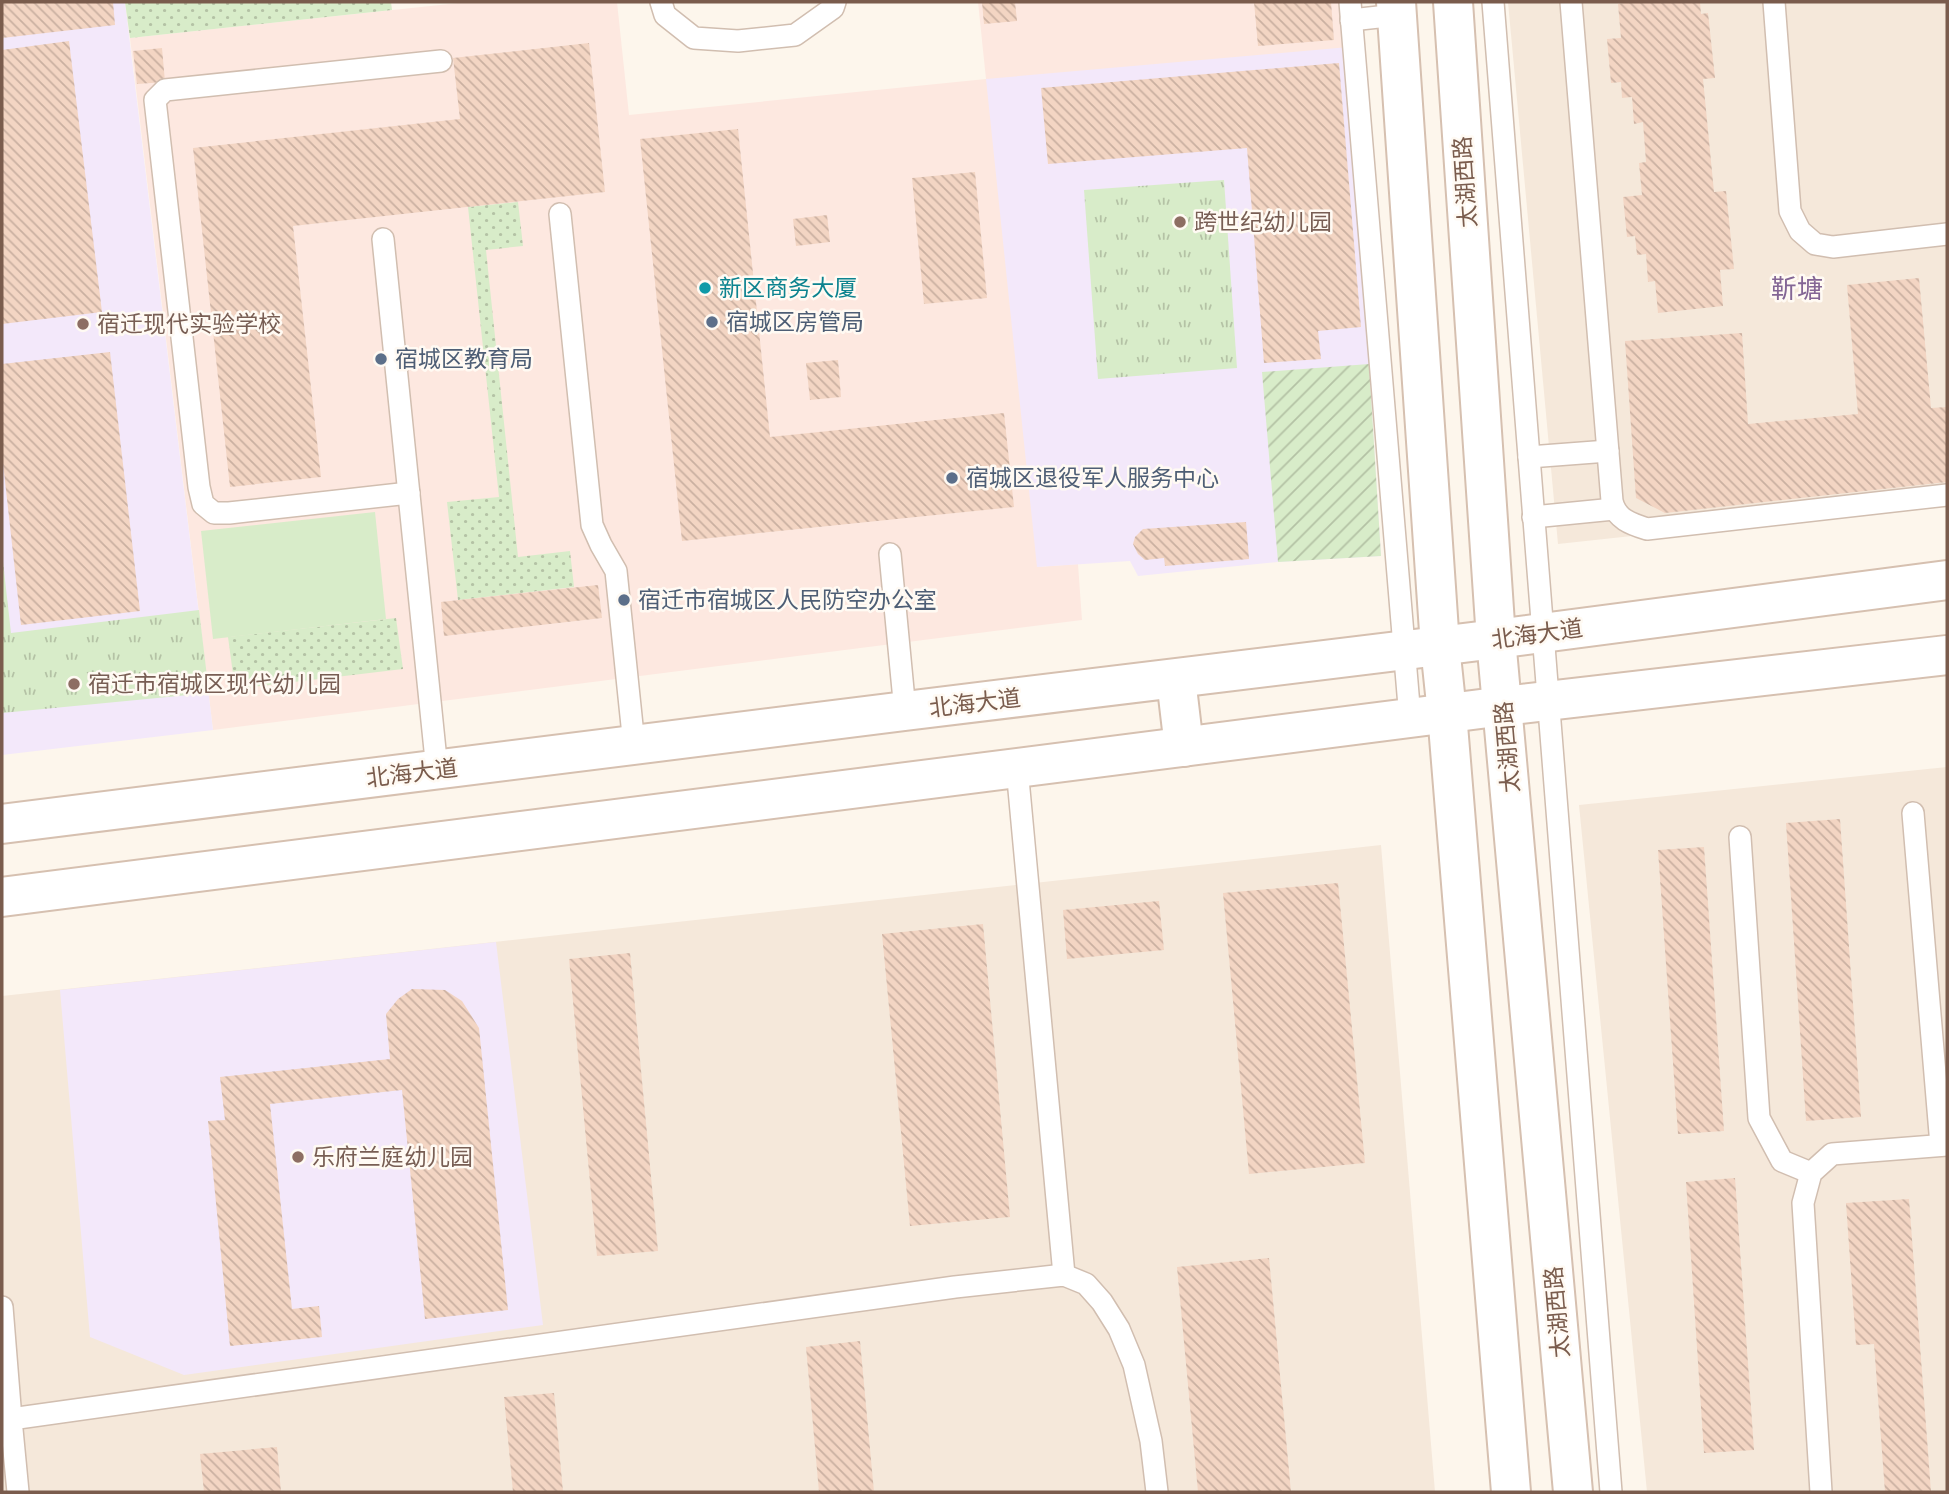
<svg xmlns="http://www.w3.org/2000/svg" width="1949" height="1494" font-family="Roboto,'Noto Sans SC',sans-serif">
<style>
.residential{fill:#f5e8da}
.commercial{fill:#fde8e0}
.education{fill:#f3e8fa}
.grass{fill:url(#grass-dots)}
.park{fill:url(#park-tufts)}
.garden{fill:url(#garden-furrows)}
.pitch{fill:#d8ecc9}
.building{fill:url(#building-back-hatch)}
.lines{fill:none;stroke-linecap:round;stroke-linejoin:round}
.lane-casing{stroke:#d1beb0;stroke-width:24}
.secondary-casing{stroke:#d6c0b0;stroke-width:42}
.lane{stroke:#fff;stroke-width:21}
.secondary{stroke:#fff;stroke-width:38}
.education-dot{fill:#8d6e63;stroke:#fffaf3;stroke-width:2.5}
.culture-dot{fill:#0f9aa8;stroke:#fffaf3;stroke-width:2.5}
.service-dot{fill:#5c6f8a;stroke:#fffaf3;stroke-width:2.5}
.labels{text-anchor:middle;stroke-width:5;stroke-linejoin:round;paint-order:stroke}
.street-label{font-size:23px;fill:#7a5c4d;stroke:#fffaf3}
.education-label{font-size:23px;fill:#785e54;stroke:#fffaf3;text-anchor:start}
.culture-label{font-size:23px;fill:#0d838f;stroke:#fffaf3;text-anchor:start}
.service-label{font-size:23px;fill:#4e5e75;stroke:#fffaf3;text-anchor:start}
.quarter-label{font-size:26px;fill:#846695;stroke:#fffaf3}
</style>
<defs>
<pattern id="grass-dots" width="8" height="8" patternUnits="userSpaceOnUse" patternTransform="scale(1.75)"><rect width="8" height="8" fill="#d8ecc9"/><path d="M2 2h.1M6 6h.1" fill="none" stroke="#b4c2a5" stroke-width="1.8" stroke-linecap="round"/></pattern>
<pattern id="park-tufts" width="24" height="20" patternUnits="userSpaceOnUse" patternTransform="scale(1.75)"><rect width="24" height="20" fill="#d8ecc9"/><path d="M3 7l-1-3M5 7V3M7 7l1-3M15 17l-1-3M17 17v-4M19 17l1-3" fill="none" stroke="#b4c2a5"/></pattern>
<pattern id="garden-furrows" width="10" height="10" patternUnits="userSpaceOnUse" patternTransform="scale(1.75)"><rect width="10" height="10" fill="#d8ecc9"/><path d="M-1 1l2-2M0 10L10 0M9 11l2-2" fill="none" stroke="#b4c2a5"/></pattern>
<pattern id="building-back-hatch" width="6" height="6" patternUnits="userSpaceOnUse" patternTransform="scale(1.75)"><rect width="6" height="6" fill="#f3d5c3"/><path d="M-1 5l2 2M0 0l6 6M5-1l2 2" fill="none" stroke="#cab0a1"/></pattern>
</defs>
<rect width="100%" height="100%" fill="#fdf6ec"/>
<g class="residential">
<path d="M1508,2H1947V502L1558,544Z"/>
<path d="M1947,767V1492H1647L1579,805Z"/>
<path d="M1381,845L1435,1492H2V996Z"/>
</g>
<path class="commercial" d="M468,2H617L629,115L986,79L978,2H1346L1349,47L1037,567L1078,564L1082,620L213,730L130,38Z"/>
<g class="education">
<path d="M2,2H125L213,730L2,755Z"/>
<path d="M1349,47L1381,556L1278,562L1138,576L1130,561L1037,567L986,79Z"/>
<path d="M496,942L543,1325L184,1375L90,1337L60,990Z"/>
</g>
<g class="grass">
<path d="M125,2H391L392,10L130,38Z"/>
<path d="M518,202L523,246L486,250L518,557L570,551L574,587L458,600L447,502L499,497L468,207Z"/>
<path d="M396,618L403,669L235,689L228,637Z"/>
</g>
<g class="park">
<path d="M1224,180L1237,368L1098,379L1084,190Z"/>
<path d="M2,553L11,633L199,610L209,693L2,713Z"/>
</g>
<path class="garden" d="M1369,364L1381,556L1278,562L1262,372Z"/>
<path class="pitch" d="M375,512L386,619L213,639L201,531Z"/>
<g class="building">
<path d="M2,2H113L115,25L2,38Z"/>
<path d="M982,2H1015L1017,21L984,24Z"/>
<path d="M1254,2H1331L1334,40L1258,46Z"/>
<path d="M1623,2H1700L1701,14L1708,13L1715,78L1703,79L1714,192L1726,191L1734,269L1720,270L1723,306L1658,313L1655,281L1648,282L1646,254L1637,255L1635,236L1627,237L1623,197L1642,195L1639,163L1646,162L1643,122L1634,124L1632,97L1622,98L1621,82L1611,83L1607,39L1621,38L1618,4L1623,3Z"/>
<path d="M69,41L102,312L2,324V50Z"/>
<path d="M589,43L605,192L293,226L321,477L230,487L193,148L460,119L453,58Z"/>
<path d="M162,48L165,82L137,84L133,51Z"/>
<path d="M1339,63L1361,327L1318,331L1321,359L1264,363L1247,148L1048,164L1041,88Z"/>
<path d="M738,129L770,437L1004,413L1014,507L682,541L640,139Z"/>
<path d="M975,172L987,298L924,304L912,178Z"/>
<path d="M827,215L830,242L796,246L793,219Z"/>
<path d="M1919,278L1931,408L1947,407V482L1665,513L1636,498L1625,341L1742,333L1748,424L1858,414L1847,285Z"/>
<path d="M110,352L140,611L21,625L2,454V364Z"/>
<path d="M838,360L841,397L810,400L806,363Z"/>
<path d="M1246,522L1249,559L1165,566L1164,558L1145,560L1138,554L1133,544L1135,537L1143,529Z"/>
<path d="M598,585L602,618L444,636L441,602Z"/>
<path d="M1840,819L1861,1117L1806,1121L1786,823Z"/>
<path d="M1704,847L1724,1131L1678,1134L1658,850Z"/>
<path d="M1338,883L1365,1163L1249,1174L1223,893Z"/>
<path d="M1159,901L1164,950L1067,959L1063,910Z"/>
<path d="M983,924L1010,1217L910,1226L882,934Z"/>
<path d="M630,953L658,1251L597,1256L569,959Z"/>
<path d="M412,989L445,990L462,1001L479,1028L508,1310L425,1319L402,1090L270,1104L292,1309L319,1306L322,1337L230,1346L208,1121L225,1120L220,1077L390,1059L386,1014L398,999Z"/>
<path d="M1735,1178L1754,1450L1704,1453L1686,1182Z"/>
<path d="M1909,1199L1931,1492H1885L1874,1344L1856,1345L1846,1203Z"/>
<path d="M1269,1258L1291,1492H1198L1177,1267Z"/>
<path d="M860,1341L874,1492H819L806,1347Z"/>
<path d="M554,1393L563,1492H513L504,1397Z"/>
<path d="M277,1447L281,1492H204L200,1454Z"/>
</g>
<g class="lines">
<defs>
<g id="lane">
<path d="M661,2L665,15L694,38L738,41L795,35L833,8L835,2"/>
<path d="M1350,2L1410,718"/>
<path d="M1493,2L1611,1492"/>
<path d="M1571,2L1612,501C1616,519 1631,524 1647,529L1947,495"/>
<path d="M1774,2L1790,211L1800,231L1815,244L1833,247L1947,234"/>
<path d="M1351,20L1397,15"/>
<path d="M560,214L592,525L601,545L616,571L634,745"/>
<path d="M383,239L437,770"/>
<path d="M1529,457L1608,451"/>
<path d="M409,493L229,513H214L203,504L199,487L155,100L165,90L441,61"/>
<path d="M1533,517L1614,509"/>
<path d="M890,554L905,711"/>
<path d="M1017,768L1064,1275"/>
<path d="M1913,813L1941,1145"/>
<path d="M1740,837L1759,1118L1782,1161L1811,1173"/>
<path d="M2,1307L11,1419"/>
<path d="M18,1492L11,1419L955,1287L1064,1275L1086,1284L1102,1302L1119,1329L1134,1365L1151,1441L1157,1492"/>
<path d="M1821,1492L1803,1203L1811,1173L1832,1154L1947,1145"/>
</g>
<g id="secondary">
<path d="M1396,2L1440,646L1447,713L1511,1492"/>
<path d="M1453,2L1496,639L1573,1492"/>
<path d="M1176,679L1184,747"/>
<path d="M2,824L905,711L1496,639L1947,580"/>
<path d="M2,897L1504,706L1947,655"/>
</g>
</defs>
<use href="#lane" class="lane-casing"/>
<use href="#secondary" class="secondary-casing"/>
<use href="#lane" class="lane"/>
<use href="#secondary" class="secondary"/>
</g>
<g class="education-dot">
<circle cx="1180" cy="222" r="7"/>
<circle cx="83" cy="324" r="7"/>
<circle cx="74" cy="684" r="7"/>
<circle cx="298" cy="1157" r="7"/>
</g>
<circle class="culture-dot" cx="705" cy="288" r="7"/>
<g class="service-dot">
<circle cx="712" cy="322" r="7"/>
<circle cx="381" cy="359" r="7"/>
<circle cx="952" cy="478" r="7"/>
<circle cx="624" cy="600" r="7"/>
</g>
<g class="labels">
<g class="street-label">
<text transform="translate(1465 182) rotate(-94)" y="8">太湖西路</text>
<text transform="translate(1537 634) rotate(-8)" y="8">北海大道</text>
<text transform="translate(975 703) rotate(-7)" y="8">北海大道</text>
<text transform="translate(1507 747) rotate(-95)" y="8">太湖西路</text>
<text transform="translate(412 773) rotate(-7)" y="8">北海大道</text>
<text transform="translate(1557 1312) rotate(-95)" y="8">太湖西路</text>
</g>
<g class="education-label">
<text x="1194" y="230">跨世纪幼儿园</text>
<text x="97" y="332">宿迁现代实验学校</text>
<text x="88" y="692">宿迁市宿城区现代幼儿园</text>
<text x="312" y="1165">乐府兰庭幼儿园</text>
</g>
<g class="culture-label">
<text x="719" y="296">新区商务大厦</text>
</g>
<g class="service-label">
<text x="726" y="330">宿城区房管局</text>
<text x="395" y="367">宿城区教育局</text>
<text x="966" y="486">宿城区退役军人服务中心</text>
<text x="638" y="608">宿迁市宿城区人民防空办公室</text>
</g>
<g class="quarter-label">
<text x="1797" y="298">靳塘</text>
</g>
</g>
<rect width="1949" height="1494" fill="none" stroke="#7a5c4d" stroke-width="7"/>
</svg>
